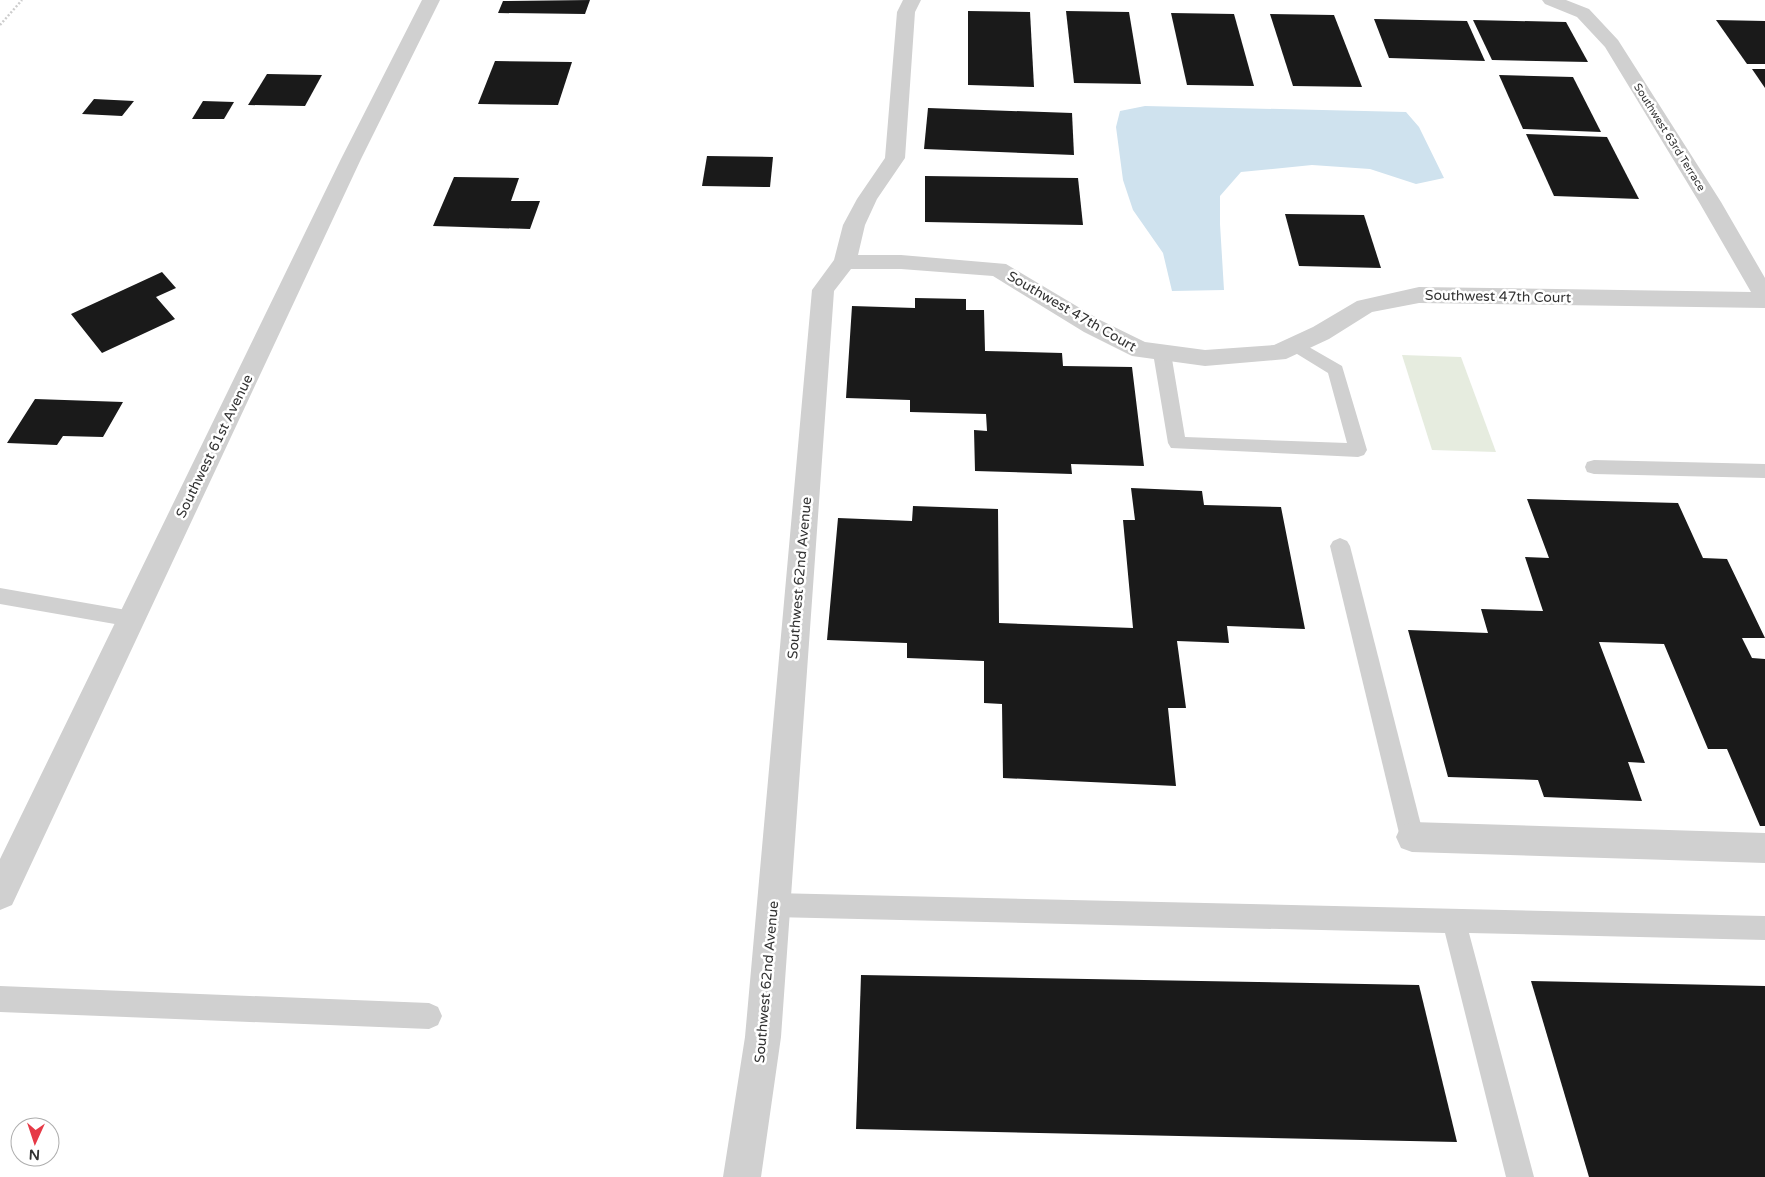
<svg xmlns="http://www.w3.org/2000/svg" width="1765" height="1177" font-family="'Varela Round',sans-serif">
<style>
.green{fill:#e6ecdf}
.water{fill:#cfe2ee}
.building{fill:#1a1a1a}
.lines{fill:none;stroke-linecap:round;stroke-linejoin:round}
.path{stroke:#cdcdcd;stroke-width:2.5;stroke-dasharray:2 2;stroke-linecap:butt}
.service{fill:#d0d0d0;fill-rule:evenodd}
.minor{fill:#d0d0d0;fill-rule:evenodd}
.tertiary{fill:#d0d0d0;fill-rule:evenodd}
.labels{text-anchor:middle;stroke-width:5;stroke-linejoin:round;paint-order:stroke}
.far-street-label{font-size:11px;fill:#333;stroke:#fff}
.street-label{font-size:14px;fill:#333;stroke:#fff}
</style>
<rect width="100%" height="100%" fill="#fff"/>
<path class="green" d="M1402,355L1461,357L1496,452L1432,450Z"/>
<path class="water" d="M1145,106L1406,112L1419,127L1444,178L1416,184L1370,169L1312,165L1241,172L1220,196V224L1224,290L1172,291L1163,253L1133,210L1123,180L1116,127L1120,111Z"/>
<g class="building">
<path d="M590,0L585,14L498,13L503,1Z"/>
<path d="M968,11L1030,12L1034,87L968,85Z"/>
<path d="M1066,11L1129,12L1141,84L1074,83Z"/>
<path d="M1171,13L1234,14L1254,86L1187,85Z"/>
<path d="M1270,14L1334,15L1362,87L1293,86Z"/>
<path d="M1374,19L1467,21L1485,61L1389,58Z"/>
<path d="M1473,20L1566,22L1588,62L1492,60Z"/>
<path d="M1716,20L1765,21V64H1747Z"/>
<path d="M495,61L572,62L558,105L478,104Z"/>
<path d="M1752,69H1765V88Z"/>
<path d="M267,74L322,75L305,106L248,105Z"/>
<path d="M1499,75L1573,77L1601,132L1523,129Z"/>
<path d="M94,99L134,101L122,116L82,114Z"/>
<path d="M203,101L234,102L224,119H192Z"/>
<path d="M928,108L1072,113L1074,155L924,149Z"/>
<path d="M1526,134L1607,137L1639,199L1554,196Z"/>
<path d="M707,156L773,157L770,187L702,186Z"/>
<path d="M925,176L1078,178L1083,225L925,222Z"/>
<path d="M454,177L519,178L511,201H540L530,229L433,226Z"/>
<path d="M1285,214L1364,215L1381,268L1299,266Z"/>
<path d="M162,272L176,288L156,297L175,319L102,353L71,314Z"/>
<path d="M915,298L966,299V310H984L985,351L1062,353L1063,366L1132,367L1144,466L1071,464L1072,474L975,471L974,430L987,431L986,414L910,412V400L846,398L852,306L915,308Z"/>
<path d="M35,399L123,402L103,437L63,436L57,445L7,443Z"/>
<path d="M1131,488L1202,491L1204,505L1281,507L1305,629L1227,626L1229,643L1177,641L1186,708H1168L1176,786L1003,778L1002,704L984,703V661L907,658V643L827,640L838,518L912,521L913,506L998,509L999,623L1133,628L1123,520H1135Z"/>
<path d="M1527,499L1678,503L1703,558L1727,559L1765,638H1742L1752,658L1765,659V826H1760L1727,749H1708L1664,644L1599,642L1645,763L1628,762L1642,801L1544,797L1538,780L1448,777L1408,630L1488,633L1481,609L1543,611L1525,557L1549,558Z"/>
<path d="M861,975L1419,985L1457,1142L856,1129Z"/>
<path d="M1531,981L1765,986V1177H1589Z"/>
</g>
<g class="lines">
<path class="path" d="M0,25L22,0"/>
<g class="service">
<path d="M1295,339L1342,366L1367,450L1364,455L1358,457L1171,448L1168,443L1153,353L1156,349L1162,347L1168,349L1171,353L1185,437L1347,443L1328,373L1289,349L1286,345L1289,341Z"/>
<path d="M1594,460L1765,464V478L1594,474L1587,472L1585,467L1587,462Z"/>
<path d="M1340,538L1347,541L1350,546L1424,837L1420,845L1412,848L1404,845L1400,837L1330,546L1333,541Z"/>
<path d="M0,588L132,611L139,613L142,619L139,625L132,627L0,604Z"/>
<path d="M773,893L1765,916V940L1469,933L1534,1177H1506L1445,933L773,917L765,913L761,905L765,897Z"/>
<path d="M0,986L429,1003L438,1007L442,1016L438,1025L429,1029L0,1012Z"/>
</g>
<g class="minor">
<path d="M903,0H921L915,12L905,158L877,199L865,225L858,255H901L1006,264L1100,320L1145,342L1205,350L1274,345L1313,327L1357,301L1419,287L1751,292L1699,202L1605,47L1577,17L1545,4L1542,0H1566L1589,9L1618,40L1721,202L1765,278V308L1419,303L1372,312L1329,339L1286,359L1205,366L1132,356L1084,332L993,276L901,269H851L834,291L781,1037L761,1177H723L745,1037L812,290L834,260L843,225L857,199L885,158L897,12Z"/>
<path d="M1412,822L1765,833V863L1412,852L1401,848L1396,837L1401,826Z"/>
</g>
<path class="tertiary" d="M422,0H440L361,159L12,905L0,910V859L341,159Z"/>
</g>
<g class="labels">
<g class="far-street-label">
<text transform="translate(1670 137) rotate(58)" y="4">Southwest 63rd Terrace</text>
</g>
<g class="street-label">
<text transform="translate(1498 296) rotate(1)" y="5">Southwest 47th Court</text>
<text transform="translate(1072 311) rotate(30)" y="5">Southwest 47th Court</text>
<text transform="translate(214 446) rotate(-64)" y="5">Southwest 61st Avenue</text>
<text transform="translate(799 578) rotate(-85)" y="5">Southwest 62nd Avenue</text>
<text transform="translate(766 982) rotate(-85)" y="5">Southwest 62nd Avenue</text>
</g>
</g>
<g transform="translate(35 1142) rotate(183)"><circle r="24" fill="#ffffff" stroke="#adadad"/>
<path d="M0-4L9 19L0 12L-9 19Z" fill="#e63946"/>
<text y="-8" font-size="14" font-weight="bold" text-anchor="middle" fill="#333333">N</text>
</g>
</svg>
